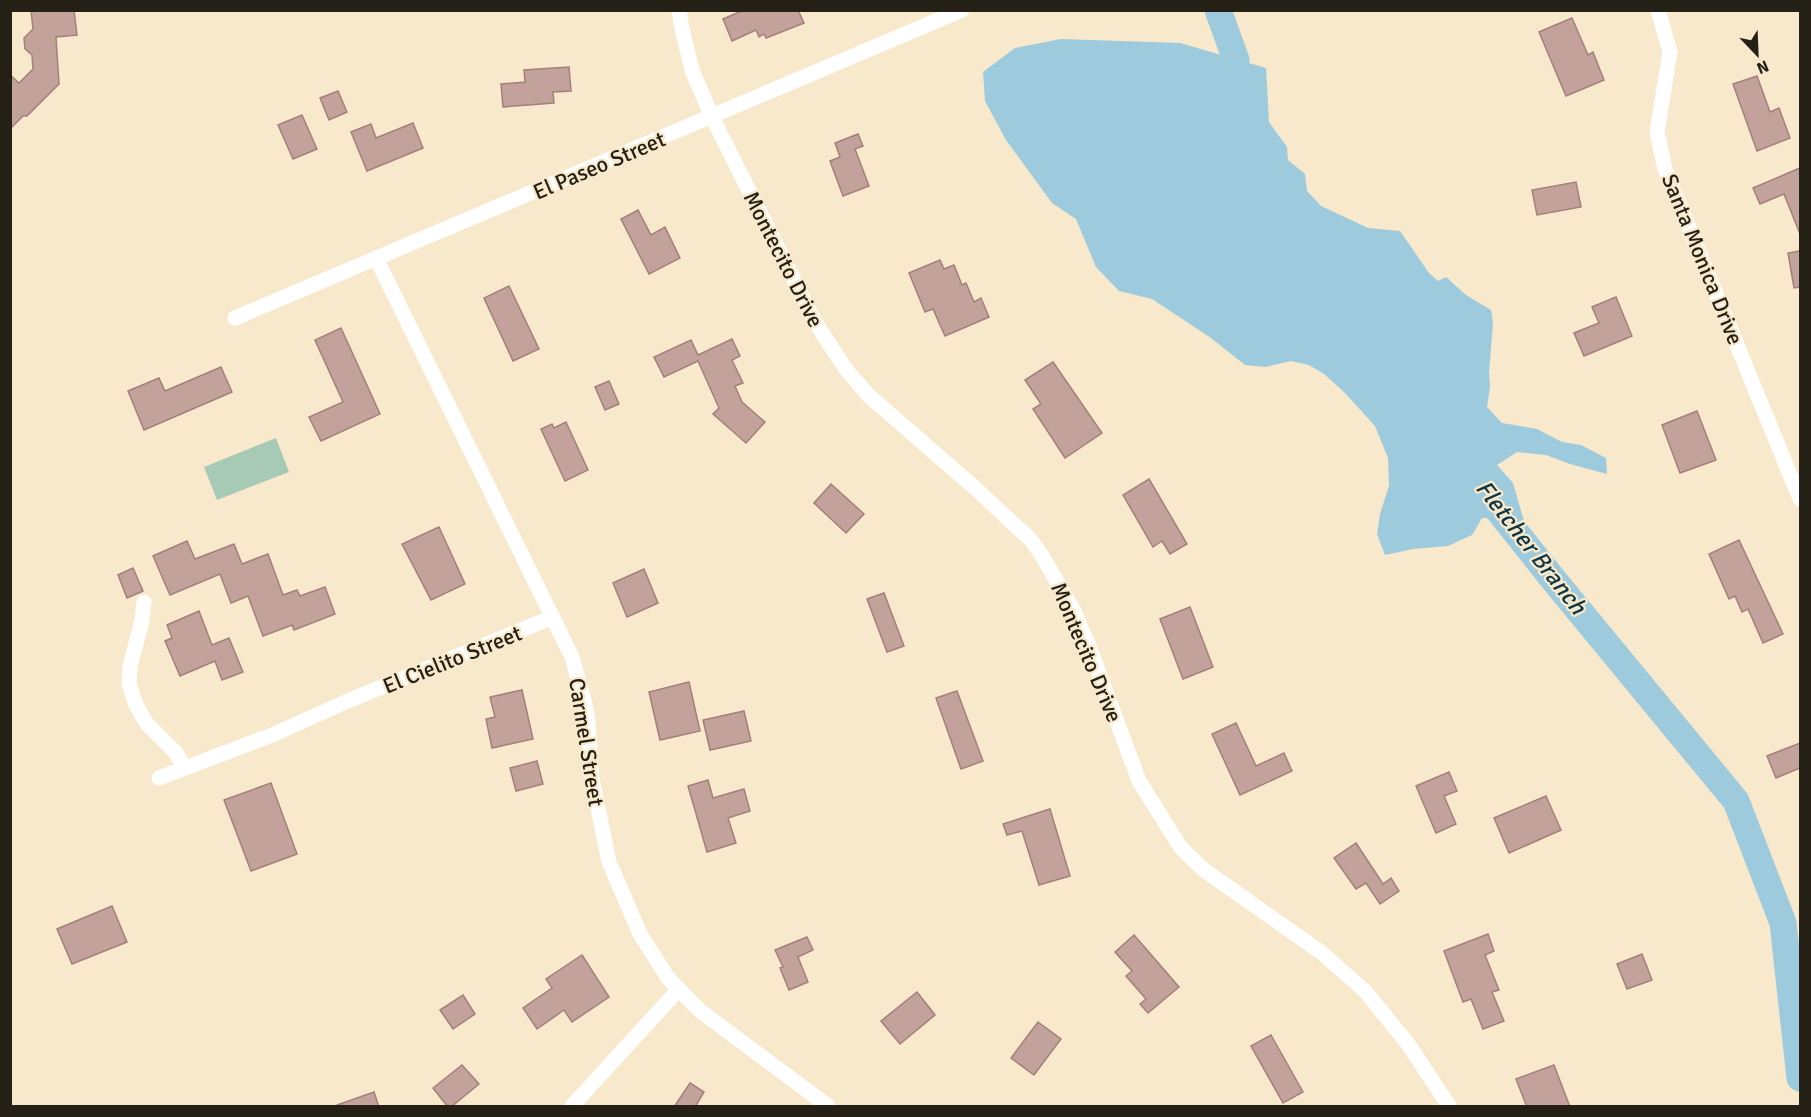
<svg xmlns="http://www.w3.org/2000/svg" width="1811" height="1117" font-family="Signika,sans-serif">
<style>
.green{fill:#a6cab5}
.water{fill:#9dcadc}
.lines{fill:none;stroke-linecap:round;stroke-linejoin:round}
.river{stroke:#9dcadc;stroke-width:27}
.building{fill:#c4a29c;stroke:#a2807b;stroke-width:1.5}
.minor{stroke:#fff;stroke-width:15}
.labels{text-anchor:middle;stroke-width:4.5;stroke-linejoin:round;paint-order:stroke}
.street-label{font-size:22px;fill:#252015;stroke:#f8e9cc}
.water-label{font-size:24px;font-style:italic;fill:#0e3644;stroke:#f8e9cc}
</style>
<rect width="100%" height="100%" fill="#f8e9cc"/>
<path class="green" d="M276,438L289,472L217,500L204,467Z"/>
<path class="water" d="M1061,39L1180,43L1266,68L1269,122L1287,147L1288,160L1305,174L1307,191L1321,206L1368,228L1400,231L1429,273L1438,281L1446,277L1466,295L1491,310L1493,323L1489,373L1490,387L1487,407L1502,423L1537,429L1562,442L1581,445L1606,458L1607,474L1570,464L1546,455L1517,452L1497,465L1513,483L1524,521L1504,518H1482L1472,535L1448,546L1413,549L1385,555L1377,534L1380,514L1389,486L1388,458L1375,426L1345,393L1324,374L1309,365L1291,361L1265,367L1245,365L1211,338L1152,299L1119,291L1096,267L1076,219L1052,203L1006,140L985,101L983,72L1015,48Z"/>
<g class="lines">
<g class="river">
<path d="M1218,10L1236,60L1229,96"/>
<path d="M1482,490L1557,584L1736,801L1783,923L1800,1078"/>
</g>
</g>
<g class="building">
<path d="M31,10H74L77,35L56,37L59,84L27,116H23L10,129V75L19,83L33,69L32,55L25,49L24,38L33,29Z"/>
<path d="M744,10H798L804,23L766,38L764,34L759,37L756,30L732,41L723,19Z"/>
<path d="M1572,18L1588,55L1593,52L1604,80L1566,96L1539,32Z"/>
<path d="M569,67L571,91L553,92L554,103L503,107L501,84L525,82L524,70Z"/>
<path d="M1757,76L1770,112L1779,108L1790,138L1757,151L1733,84Z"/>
<path d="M338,91L347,112L329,120L320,98Z"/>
<path d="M302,115L317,149L293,159L278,125Z"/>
<path d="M413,123L423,148L367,171L351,132L371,124L376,138Z"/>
<path d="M858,134L863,146L855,149L869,186L843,196L830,161L840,157L835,143Z"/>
<path d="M1800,168V234L1784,194L1760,204L1753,188Z"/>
<path d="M1576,182L1581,207L1537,215L1532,190Z"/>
<path d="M638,210L651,235L665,227L680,258L649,274L621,219Z"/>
<path d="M1800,251V287L1794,288L1788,253Z"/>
<path d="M940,260L944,269L954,265L962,285L966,283L974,302L981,298L989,317L945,336L933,309L925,312L909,273Z"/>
<path d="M509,286L539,349L513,361L484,298Z"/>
<path d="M1616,297L1632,336L1584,356L1574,333L1599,323L1592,307Z"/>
<path d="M341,328L380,414L321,441L309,417L343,402L315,340Z"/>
<path d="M732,339L740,356L732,360L743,383L735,386L742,402L765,422L746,443L713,414L719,408L698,361L664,377L654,357L691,340L698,355Z"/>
<path d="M1053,362L1102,433L1065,458L1033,409L1041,404L1025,380Z"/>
<path d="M221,367L232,392L144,430L128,391L159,378L165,391Z"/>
<path d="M609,381L619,404L605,410L595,387Z"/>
<path d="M1697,411L1716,460L1680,473L1662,425Z"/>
<path d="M566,422L588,470L565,481L541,429L552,424L554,428Z"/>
<path d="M1149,479L1187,544L1170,554L1162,541L1153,547L1123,495Z"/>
<path d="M831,484L864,514L846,533L814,503Z"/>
<path d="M439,527L465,584L431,600L402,544Z"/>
<path d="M1739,540L1783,634L1763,643L1748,609L1742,612L1735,596L1729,599L1709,554Z"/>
<path d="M187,541L195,559L234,544L242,564L268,554L283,595L297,590L300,596L325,587L335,614L294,630L292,625L263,636L248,596L231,603L220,574L170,595L153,556Z"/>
<path d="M133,568L143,591L127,598L118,575Z"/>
<path d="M644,569L658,603L627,617L613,583Z"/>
<path d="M884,593L904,646L887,652L867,599Z"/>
<path d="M1190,607L1213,667L1183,679L1160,619Z"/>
<path d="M199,611L212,645L229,638L243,672L222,680L215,661L180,676L165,641L172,638L167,625Z"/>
<path d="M689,682L700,731L660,740L649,692Z"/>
<path d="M522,690L533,739L492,748L486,719L495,717L490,697Z"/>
<path d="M957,691L983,761L961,769L936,698Z"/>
<path d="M744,711L751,741L710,750L703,720Z"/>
<path d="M1236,723L1256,766L1284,753L1292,771L1240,795L1212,734Z"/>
<path d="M1800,743V768L1776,778L1767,756Z"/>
<path d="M537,761L543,784L516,791L510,768Z"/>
<path d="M1449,772L1457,791L1444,796L1456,824L1436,833L1416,786Z"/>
<path d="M708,780L713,798L744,789L750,811L728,818L736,843L707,852L688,786Z"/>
<path d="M271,783L297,854L251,871L224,800Z"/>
<path d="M1546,796L1561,830L1509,853L1494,818Z"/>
<path d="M1050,809L1070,876L1039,885L1022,831L1007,835L1003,824Z"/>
<path d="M1356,843L1383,884L1391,878L1399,891L1380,904L1366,883L1356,889L1334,858Z"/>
<path d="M112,906L127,942L72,964L57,929Z"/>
<path d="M1488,934L1494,951L1485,955L1499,990L1492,992L1504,1021L1483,1029L1471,999L1463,1002L1444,951Z"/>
<path d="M1134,935L1179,987L1148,1013L1140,1004L1146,999L1126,976L1132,971L1115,952Z"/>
<path d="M807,937L813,950L798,957L808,982L789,990L780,968L783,967L775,950Z"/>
<path d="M1642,954L1652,980L1627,989L1617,964Z"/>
<path d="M582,955L609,997L572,1022L564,1010L537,1029L523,1008L552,988L546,979Z"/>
<path d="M917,992L935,1015L900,1044L881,1021Z"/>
<path d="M463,995L475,1014L453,1029L440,1010Z"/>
<path d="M1038,1022L1061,1039L1034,1075L1011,1058Z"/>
<path d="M1271,1035L1303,1092L1283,1103L1251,1046Z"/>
<path d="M462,1065L479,1084L451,1107H448L433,1088Z"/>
<path d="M1554,1065L1570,1107H1527L1516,1079Z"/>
<path d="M690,1083L704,1092L695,1107H674Z"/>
<path d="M374,1092L379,1107H337V1105Z"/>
</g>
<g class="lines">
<g class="minor">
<path d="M679,10L682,29L692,70L712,117L815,322L845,368L868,395L975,488L1031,540L1041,554L1073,609L1090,649L1139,781L1181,848L1204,870L1322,953L1365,991L1408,1044L1449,1106"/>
<path d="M1658,10L1670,52L1657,132L1665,169L1800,499"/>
<path d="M376,258L572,657L585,704L588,722L592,779L609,862L640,934L668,978L699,1010L828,1106"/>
<path d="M235,318L962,10"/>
<path d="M144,602L142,621L130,666L129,684L136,705L147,724L176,753L185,768"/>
<path d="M159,778L272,735L350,700L553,617"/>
<path d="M572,1106L679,989"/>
</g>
</g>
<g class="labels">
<g class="street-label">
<text transform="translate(599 165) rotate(-23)" y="8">El Paseo Street</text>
<text transform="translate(784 259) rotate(63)" y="8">Montecito Drive</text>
<text transform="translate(1703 259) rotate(68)" y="8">Santa Monica Drive</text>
<text transform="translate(1087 652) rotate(67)" y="8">Montecito Drive</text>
<text transform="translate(452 659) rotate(-22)" y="8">El Cielito Street</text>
<text transform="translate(587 742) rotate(81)" y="8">Carmel Street</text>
</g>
<g class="water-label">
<text transform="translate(1531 547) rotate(52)" y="8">Fletcher Branch</text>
</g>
</g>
<rect width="1811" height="1117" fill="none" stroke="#252015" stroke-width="24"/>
<g transform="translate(1757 54) rotate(157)" stroke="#f8e9cc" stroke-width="4.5" paint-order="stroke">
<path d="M0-4.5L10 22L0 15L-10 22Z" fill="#252015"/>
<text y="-9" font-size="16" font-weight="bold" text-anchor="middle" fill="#252015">N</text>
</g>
</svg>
